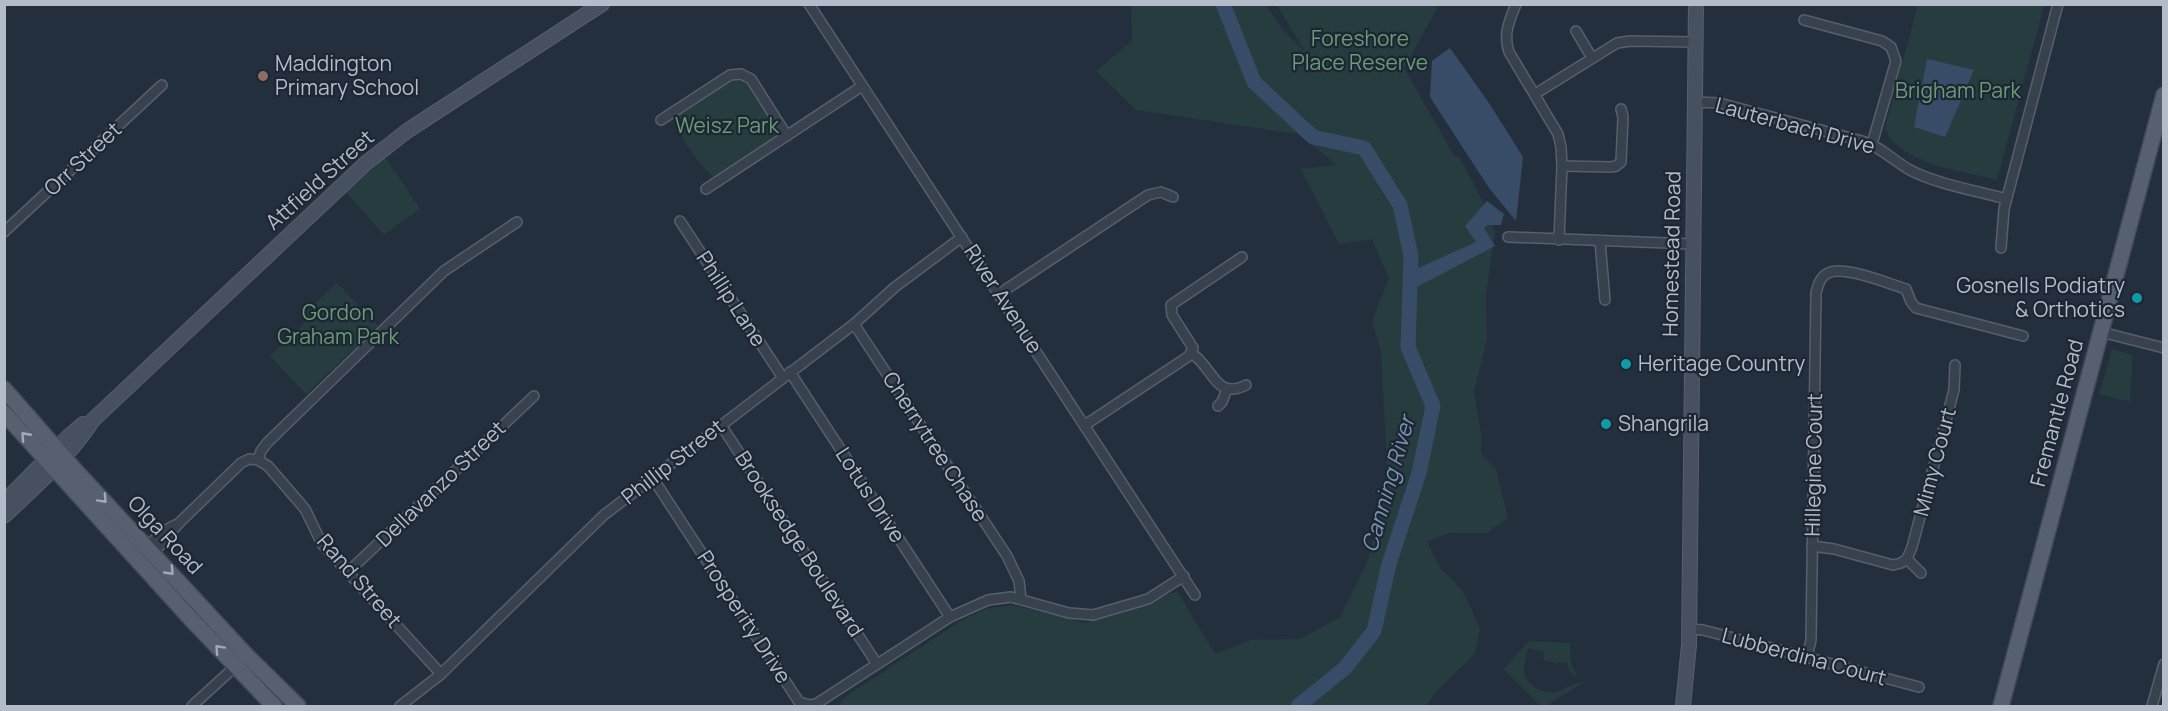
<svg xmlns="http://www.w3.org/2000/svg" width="2168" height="711" font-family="Manrope,sans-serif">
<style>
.green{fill:#263c3f}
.water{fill:#394c67}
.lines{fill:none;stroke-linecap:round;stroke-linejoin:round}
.river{stroke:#394c67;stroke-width:15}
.street-casing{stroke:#565f6c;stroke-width:12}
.secondary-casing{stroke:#565f6c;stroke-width:16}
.primary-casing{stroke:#414a57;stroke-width:18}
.street{stroke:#38414e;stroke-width:9}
.secondary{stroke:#465061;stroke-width:14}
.primary{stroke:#56606e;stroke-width:15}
.oneway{stroke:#a1aab7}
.education-dot{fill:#8d6e63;stroke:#1d2633;stroke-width:2}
.culture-dot{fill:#0f9aa8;stroke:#1d2633;stroke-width:2}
.labels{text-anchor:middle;stroke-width:4.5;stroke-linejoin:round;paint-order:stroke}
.park-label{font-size:21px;fill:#6b9a76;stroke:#1d2633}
.poi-label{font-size:21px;fill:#b4bcc9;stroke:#1d2633;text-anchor:start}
.street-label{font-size:21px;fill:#b4bcc9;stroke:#1d2633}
.water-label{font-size:22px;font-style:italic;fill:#7c92b1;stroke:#1d2633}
</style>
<rect width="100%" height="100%" fill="#242f3e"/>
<g class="green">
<path d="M1131,5H1266L1283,30L1305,52L1277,5H1439L1404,68L1453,154L1460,159L1482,200L1495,232L1486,295L1487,340L1474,392L1481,433V454L1496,469L1508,518L1487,533H1450L1427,542L1439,566L1462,590L1480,628L1475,654L1440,688L1425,706H839L845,697L959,622L985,609L1013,605L1085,623L1177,591L1215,654L1252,640L1300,639L1340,617L1367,563L1388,484L1381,351L1372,321L1389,278L1372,239L1339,244L1301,169L1337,165L1298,134L1136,110L1096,71L1132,41Z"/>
<path d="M1918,5H2044L1997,180C1963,171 1899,164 1885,128Z"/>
<path d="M734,78L741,79L749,83L776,125L775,135L772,141L715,178C702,169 675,132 674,117Z"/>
<path d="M385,157L420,209L384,235L346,192Z"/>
<path d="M337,283L378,326L306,394L270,356L310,318L306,312Z"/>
<path d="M2112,349L2133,355L2130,402L2099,394Z"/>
<path d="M1529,641L1570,643C1570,655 1570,666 1577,675L1573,676L1569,670L1567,663L1561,662L1554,664L1553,662L1543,660L1544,652L1528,648C1526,655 1524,664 1524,670C1523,683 1544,696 1555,692C1567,689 1573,682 1586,681L1550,703L1549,706H1541L1504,669Z"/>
</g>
<g class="water">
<path d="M1450,48L1489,103L1523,157L1516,221L1489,188L1430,97L1432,61Z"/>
<path d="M1927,59L1974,70L1945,137L1914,127Z"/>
<path d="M1487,201L1504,214L1501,225H1487L1484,228L1495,246L1413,289L1414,270L1476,242L1465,226Z"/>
</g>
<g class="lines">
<path class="river" d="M1223,4L1254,82L1313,137L1364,148L1400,205L1411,256L1408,347L1433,406L1419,473L1389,564L1374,631L1345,668L1298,706"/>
<defs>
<g id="street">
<path d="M809,4L1195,595"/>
<path d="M1516,4C1509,22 1503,34 1509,52L1558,134L1561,147L1562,166L1559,240"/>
<path d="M1804,20L1882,41L1891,47L1896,61L1872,144"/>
<path d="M1576,31L1592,58"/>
<path d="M1535,94L1617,43L1630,41L1696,42"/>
<path d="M1696,102L1719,103L1862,141C1883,148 1892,160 1910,170C1936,184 1978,191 2006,199"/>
<path d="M661,120L730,75L741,74L751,79L787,136"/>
<path d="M1562,166L1611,167L1616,166L1621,162L1623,117L1621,109"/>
<path d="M706,189L862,86"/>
<path d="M680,221L783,378"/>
<path d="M4,232L162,85"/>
<path d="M1508,237L1693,244"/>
<path d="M1600,241L1605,300"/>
<path d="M2001,248L2004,209L2058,4"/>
<path d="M999,294L1148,195L1161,192L1173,197"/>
<path d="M854,324L1007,556L1019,581L1021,599"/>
<path d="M2101,332L2164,348"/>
<path d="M1191,353C1213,366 1215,401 1246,385"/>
<path d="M790,372L950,617"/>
<path d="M1218,406L1222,402L1227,389"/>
<path d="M721,425L877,664"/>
<path d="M1085,425L1189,356L1193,348L1172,315L1171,305L1242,257"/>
<path d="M258,460L261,451L267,443L444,271L517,222"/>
<path d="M652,477L799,702L810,705L816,704L950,617L988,600L1011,597L1069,613L1093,615L1148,599L1184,576"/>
<path d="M1812,546L1834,549L1893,565L1901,563L1907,559L1921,573"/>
<path d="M144,549L164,531L175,525"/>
<path d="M150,557L179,523L241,463L249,459L258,460L268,466L305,509L322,544L441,674"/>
<path d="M1907,559L1912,547L1954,390L1955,365"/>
<path d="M348,572L534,396"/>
<path d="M1688,629L1703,630L1919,687"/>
<path d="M1807,657L1811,640L1816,293C1818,285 1820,277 1828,273C1844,265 1889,284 1906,289L1911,302L1916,308L2023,336"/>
<path d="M192,706L239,663"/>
<path d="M400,706L440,675L604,515L854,324L895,287L962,237"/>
<path d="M2152,706L2164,664"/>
</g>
<g id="secondary">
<path d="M4,502L68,437L83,424"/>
<path d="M4,516C35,487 70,456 93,420L366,163L407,131L602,4"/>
<path d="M1683,706L1689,645L1696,4"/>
</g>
<g id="primary">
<path d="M4,389L74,469L247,656L298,706"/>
<path d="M4,413L191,619L274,706"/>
<path d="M2001,706L2164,95"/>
</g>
</defs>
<use href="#street" class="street-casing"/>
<use href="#secondary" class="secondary-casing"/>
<use href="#primary" class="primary-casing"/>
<use href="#street" class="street"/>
<use href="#secondary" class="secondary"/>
<use href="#primary" class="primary"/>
</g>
<defs><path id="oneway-chevron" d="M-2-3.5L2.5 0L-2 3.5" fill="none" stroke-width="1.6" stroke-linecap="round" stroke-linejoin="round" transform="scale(1.5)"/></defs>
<g class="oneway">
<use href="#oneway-chevron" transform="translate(25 436) rotate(-132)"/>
<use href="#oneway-chevron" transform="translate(103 499) rotate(47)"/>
<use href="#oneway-chevron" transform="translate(170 571) rotate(46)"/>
<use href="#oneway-chevron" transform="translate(219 649) rotate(-133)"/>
</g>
<circle class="education-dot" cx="263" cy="76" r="6"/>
<g class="culture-dot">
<circle cx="2137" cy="298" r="6"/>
<circle cx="1626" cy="364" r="6"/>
<circle cx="1606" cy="424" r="6"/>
</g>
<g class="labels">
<g class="park-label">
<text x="1360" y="46">Foreshore<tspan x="1360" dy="24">Place Reserve</tspan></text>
<text x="1958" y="98">Brigham Park</text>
<text x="727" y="133">Weisz Park</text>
<text x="338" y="320">Gordon<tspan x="338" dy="24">Graham Park</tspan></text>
</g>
<g class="poi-label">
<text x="275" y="71">Maddington<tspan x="275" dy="24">Primary School</tspan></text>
<text x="2125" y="293" text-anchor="end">Gosnells Podiatry<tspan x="2125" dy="24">&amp; Orthotics</tspan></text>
<text x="1638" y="371">Heritage Country</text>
<text x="1618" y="431">Shangrila</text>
</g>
<g class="street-label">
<text transform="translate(1795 126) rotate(15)" y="7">Lauterbach Drive</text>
<text transform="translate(83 159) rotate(-43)" y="7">Orr Street</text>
<text transform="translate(320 180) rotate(-42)" y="7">Attfield Street</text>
<text transform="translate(1672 254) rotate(-89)" y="7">Homestead Road</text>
<text transform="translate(731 299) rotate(57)" y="7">Phillip Lane</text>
<text transform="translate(1003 299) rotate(57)" y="7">River Avenue</text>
<text transform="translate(2057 413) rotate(-75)" y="7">Fremantle Road</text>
<text transform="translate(935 447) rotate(57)" y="7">Cherrytree Chase</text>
<text transform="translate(673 462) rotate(-38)" y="7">Phillip Street</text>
<text transform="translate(1935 462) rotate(-75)" y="7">Mimy Court</text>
<text transform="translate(1814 465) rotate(-89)" y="7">Hillegine Court</text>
<text transform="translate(441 484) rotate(-44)" y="7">Dellavanzo Street</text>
<text transform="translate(870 495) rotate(57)" y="7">Lotus Drive</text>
<text transform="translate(165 535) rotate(47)" y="7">Olga Road</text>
<text transform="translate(799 544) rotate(57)" y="7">Brooksedge Boulevard</text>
<text transform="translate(359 581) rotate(49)" y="7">Rand Street</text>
<text transform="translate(744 617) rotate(57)" y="7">Prosperity Drive</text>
<text transform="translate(1804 657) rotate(15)" y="7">Lubberdina Court</text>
</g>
<g class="water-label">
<text transform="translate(1388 484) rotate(-74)" y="8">Canning River</text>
</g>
</g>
<rect width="2168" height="711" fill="none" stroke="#b4bcc9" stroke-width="12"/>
</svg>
